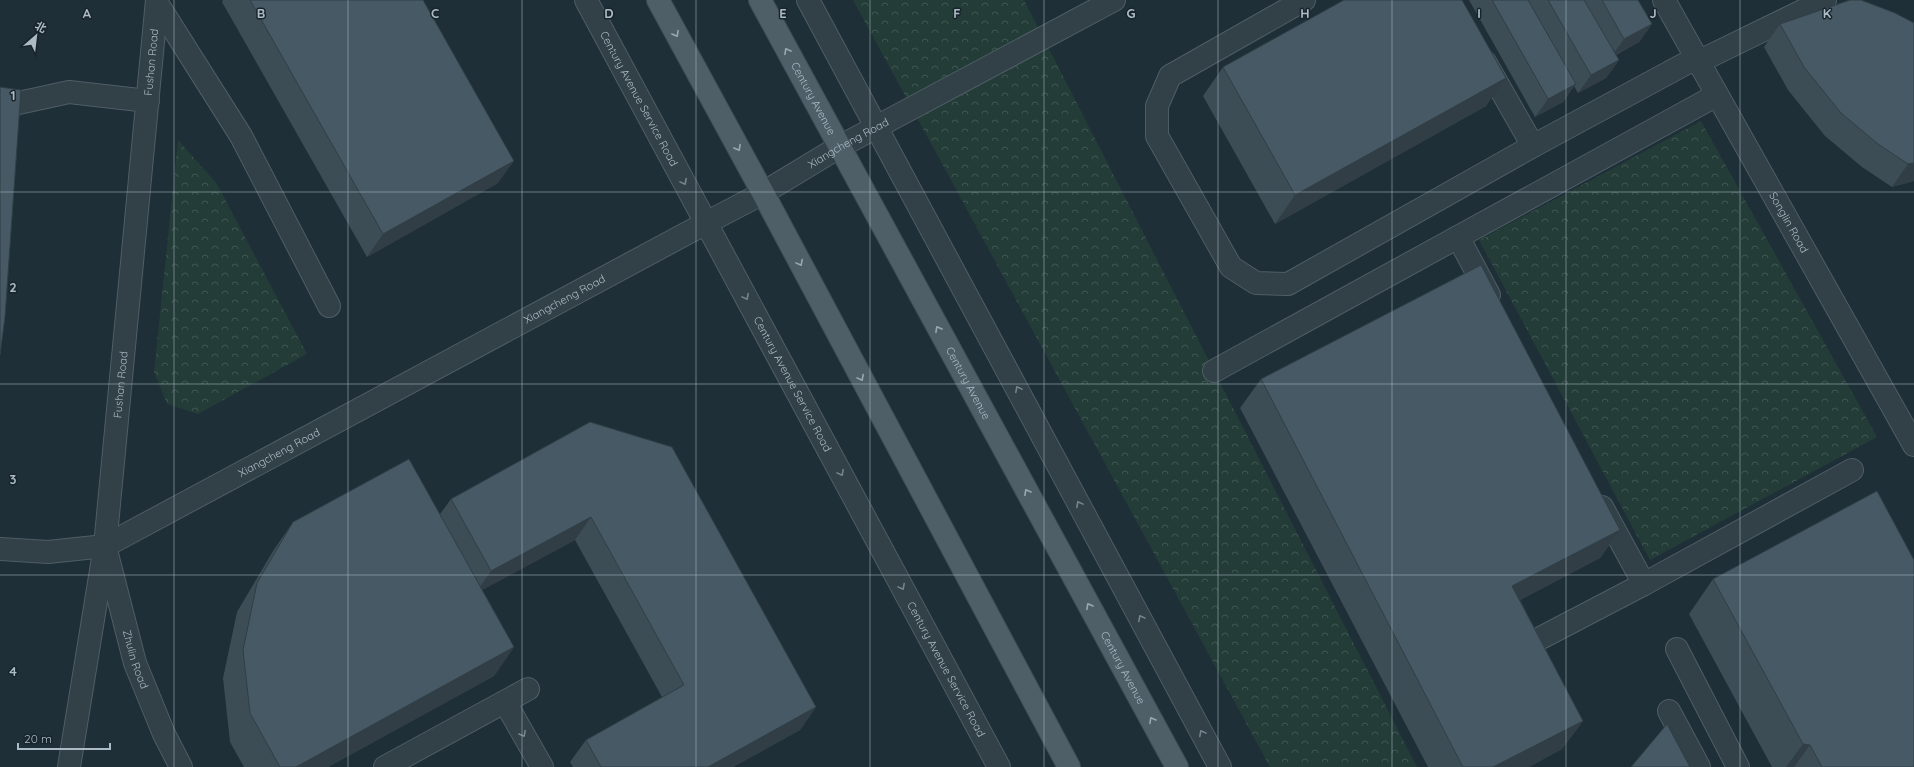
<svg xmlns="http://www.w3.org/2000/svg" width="1914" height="767" font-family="Quicksand,'Noto Sans SC',sans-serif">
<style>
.forest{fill:url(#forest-crowns)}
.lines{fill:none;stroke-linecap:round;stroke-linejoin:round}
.minor-casing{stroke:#4f5e66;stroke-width:24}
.major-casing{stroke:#3e4c54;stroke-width:24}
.minor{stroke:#324048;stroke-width:22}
.major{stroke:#4f5f68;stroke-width:22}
.wall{fill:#3c4d56}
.shaded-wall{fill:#313e46}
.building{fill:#465964;stroke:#313e46}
.oneway{stroke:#99a9b2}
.oneway2{stroke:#75848d}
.grid{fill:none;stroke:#acbbc5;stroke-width:1;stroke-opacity:0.55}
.labels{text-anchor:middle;stroke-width:3;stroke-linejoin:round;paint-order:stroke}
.street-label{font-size:11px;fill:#acbbc5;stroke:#18252c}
.grid-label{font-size:13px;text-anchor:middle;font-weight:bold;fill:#acbbc5;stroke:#18252c;stroke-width:3;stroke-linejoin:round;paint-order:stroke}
</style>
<defs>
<pattern id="forest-crowns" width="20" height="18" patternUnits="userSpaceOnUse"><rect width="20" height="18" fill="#233c38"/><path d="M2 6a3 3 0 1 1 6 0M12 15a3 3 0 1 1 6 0" fill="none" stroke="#405653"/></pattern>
</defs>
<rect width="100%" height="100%" fill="#1e2f37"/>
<g class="forest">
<path d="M853,0H1024L1417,767H1270Z"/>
<path d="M1701,121L1877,437L1650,560L1479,240Z"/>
<path d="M178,140L217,184L307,354L198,414L167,404L154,372Z"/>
</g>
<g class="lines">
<defs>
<g id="minor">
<path id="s1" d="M586,0L999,767"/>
<path d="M808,0L1220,767"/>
<path d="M1304,0L1170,76L1157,106V136L1231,267L1256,283L1288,284L1533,146L1485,62"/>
<path id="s2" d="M1664,0L1914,445"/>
<path d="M157,3L241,136L329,306"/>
<path d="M1698,62L1825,0"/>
<path d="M0,102L14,104L69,92L148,101"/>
<path d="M1533,146L1696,58"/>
<path d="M1489,295L1458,237L1717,95"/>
<path d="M1214,371L1458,237"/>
<path d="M1602,507L1644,584L1852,470"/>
<path id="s3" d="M0,549L48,552L105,546L706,223L763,193L839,147L1114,0"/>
<path id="s4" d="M107,554L135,663L164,734L181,767"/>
<path d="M1533,642L1644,584"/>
<path d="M1677,649L1738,767"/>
<path d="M505,702L542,767"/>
<path d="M1669,711L1699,767"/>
<path id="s5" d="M69,767L105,546L157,0"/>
<path d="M385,767L528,689"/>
</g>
<g id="major">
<path d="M658,0L763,193L1069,767"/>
<path id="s6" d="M760,0L1177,767"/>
</g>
</defs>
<use href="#minor" class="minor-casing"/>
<use href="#major" class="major-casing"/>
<use href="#minor" class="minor"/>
<use href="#major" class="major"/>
</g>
<g class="wall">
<path d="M223,0H423L498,183L367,257L222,2Z"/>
<path d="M1469,0H1638L1652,24L1639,42L1616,55L1619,60L1606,78L1578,93L1574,86L1563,102L1535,117Z"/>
<path d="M1914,23V181L1892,187L1862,167L1825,136L1788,90L1764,47L1780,24Z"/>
<path d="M1223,67L1486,106L1275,224L1203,96Z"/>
<path d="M1261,379L1620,530L1600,558L1520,600L1583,721L1562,749L1529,767H1428L1240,408Z"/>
<path d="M590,422L816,707L800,730L733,767H573L570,762L586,740L662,697L575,540L482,590L514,647L494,676L328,767H244L230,742L223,678L237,612L273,551L293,522L440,514L451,499Z"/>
<path d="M1713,579L1914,767H1772L1689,614Z"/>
</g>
<g class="shaded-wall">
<path d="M1652,24L1639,42L1611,57L1624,39Z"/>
<path d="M1619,60L1606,78L1578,93L1591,75Z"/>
<path d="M1506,78L1486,106L1275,224L1295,195Z"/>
<path d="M1576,84L1563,102L1535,117L1548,99Z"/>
<path d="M514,161L498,183L367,257L383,234Z"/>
<path d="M1914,163V181L1892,187L1908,164Z"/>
<path d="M591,517L575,540L475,594L491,571Z"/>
<path d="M1620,530L1600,558L1492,614L1512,586Z"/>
<path d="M514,647L494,676L328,767H296Z"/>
<path d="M816,707L800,730L733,767H708Z"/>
<path d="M1583,721L1562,749L1529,767H1493Z"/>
<path d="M1803,744L1810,745L1794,767H1786Z"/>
</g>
<g class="building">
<path d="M250,0H423L514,161L383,234Z"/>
<path d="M1344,0H1462L1506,78L1295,195L1223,67Z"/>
<path d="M1492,0H1528L1576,84L1548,99Z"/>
<path d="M1548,0H1584L1619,60L1591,75Z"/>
<path d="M1602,0H1638L1652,24L1624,39Z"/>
<path d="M1850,0H1861L1895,13L1914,23V163L1908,164L1878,144L1841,113L1804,67L1780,24Z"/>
<path d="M0,87L21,90L5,317L0,355Z"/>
<path d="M1481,265L1620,530L1512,586L1583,721L1493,767H1463L1261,379Z"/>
<path d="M590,422L672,447L816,707L708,767H601L586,740L684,685L591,517L491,571L451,499Z"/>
<path d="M409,459L514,647L296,767H280L250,713L243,650L257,583L293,522Z"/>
<path d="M1877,491L1914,560V767H1822L1810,745L1803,744L1713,579Z"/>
<path d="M1667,724L1690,767H1631Z"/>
</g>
<defs><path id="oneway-chevron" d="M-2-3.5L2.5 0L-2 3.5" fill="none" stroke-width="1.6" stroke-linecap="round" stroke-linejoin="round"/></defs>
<g class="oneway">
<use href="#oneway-chevron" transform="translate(676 34) rotate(61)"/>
<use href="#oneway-chevron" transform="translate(787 51) rotate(-119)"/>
<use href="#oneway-chevron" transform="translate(738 148) rotate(61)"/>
<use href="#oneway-chevron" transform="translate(800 263) rotate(62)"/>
<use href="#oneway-chevron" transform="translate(938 329) rotate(-119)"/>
<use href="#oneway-chevron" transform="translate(861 378) rotate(62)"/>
<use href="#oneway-chevron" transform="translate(1027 492) rotate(-119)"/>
<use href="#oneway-chevron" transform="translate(1089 606) rotate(-119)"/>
<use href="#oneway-chevron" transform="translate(1152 720) rotate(-119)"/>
</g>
<g class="oneway2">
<use href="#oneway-chevron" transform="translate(684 182) rotate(62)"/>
<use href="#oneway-chevron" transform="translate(746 297) rotate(62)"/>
<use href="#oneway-chevron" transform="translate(1018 389) rotate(-118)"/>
<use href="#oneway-chevron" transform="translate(841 473) rotate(62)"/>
<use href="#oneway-chevron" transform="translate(1079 504) rotate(-118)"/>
<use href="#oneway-chevron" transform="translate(902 587) rotate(62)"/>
<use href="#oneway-chevron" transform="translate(1141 618) rotate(-118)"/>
<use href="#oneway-chevron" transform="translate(1202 733) rotate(-118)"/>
<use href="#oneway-chevron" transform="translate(523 734) rotate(61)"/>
</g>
<path class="grid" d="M174,0V767M348,0V767M522,0V767M696,0V767M870,0V767M1044,0V767M1218,0V767M1392,0V767M1566,0V767M1740,0V767M0,192H1914M0,384H1914M0,575H1914"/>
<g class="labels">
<g class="street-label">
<text dy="4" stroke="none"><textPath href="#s5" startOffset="710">Fushan Road</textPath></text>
<text dy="4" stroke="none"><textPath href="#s1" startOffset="112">Century Avenue Service Road</textPath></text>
<text dy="4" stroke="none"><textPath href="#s6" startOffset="112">Century Avenue</textPath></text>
<text dy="4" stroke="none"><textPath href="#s3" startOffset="951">Xiangcheng Road</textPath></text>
<text dy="4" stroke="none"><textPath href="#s2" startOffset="255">Songlin Road</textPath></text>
<text dy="4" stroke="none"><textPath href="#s3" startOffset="627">Xiangcheng Road</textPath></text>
<text dy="4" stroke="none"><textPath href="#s1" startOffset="436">Century Avenue Service Road</textPath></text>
<text dy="4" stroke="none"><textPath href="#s6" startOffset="436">Century Avenue</textPath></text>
<text dy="4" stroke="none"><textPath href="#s5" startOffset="386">Fushan Road</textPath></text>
<text dy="4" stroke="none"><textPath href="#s3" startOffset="303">Xiangcheng Road</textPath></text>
<text dy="4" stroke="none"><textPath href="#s4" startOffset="109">Zhulin Road</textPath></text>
<text dy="4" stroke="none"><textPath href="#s6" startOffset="760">Century Avenue</textPath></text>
<text dy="4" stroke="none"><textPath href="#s1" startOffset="760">Century Avenue Service Road</textPath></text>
</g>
</g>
<g class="grid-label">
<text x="87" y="18">A</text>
<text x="261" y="18">B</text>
<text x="435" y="18">C</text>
<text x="609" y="18">D</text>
<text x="783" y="18">E</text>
<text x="957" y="18">F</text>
<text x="1131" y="18">G</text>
<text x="1305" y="18">H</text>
<text x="1479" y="18">I</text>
<text x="1653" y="18">J</text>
<text x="1827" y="18">K</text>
<text x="13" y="100">1</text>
<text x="13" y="292">2</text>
<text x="13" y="484">3</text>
<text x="13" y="676">4</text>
</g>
<g transform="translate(36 36) rotate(28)" stroke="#18252c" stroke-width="3" paint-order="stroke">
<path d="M0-3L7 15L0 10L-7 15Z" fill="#acbbc5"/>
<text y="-6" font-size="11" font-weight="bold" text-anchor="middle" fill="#acbbc5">北</text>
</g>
<path d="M18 743v6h92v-6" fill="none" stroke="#acbbc5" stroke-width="2"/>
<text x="24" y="743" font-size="12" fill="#acbbc5" stroke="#18252c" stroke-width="3" paint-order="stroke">20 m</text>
</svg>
